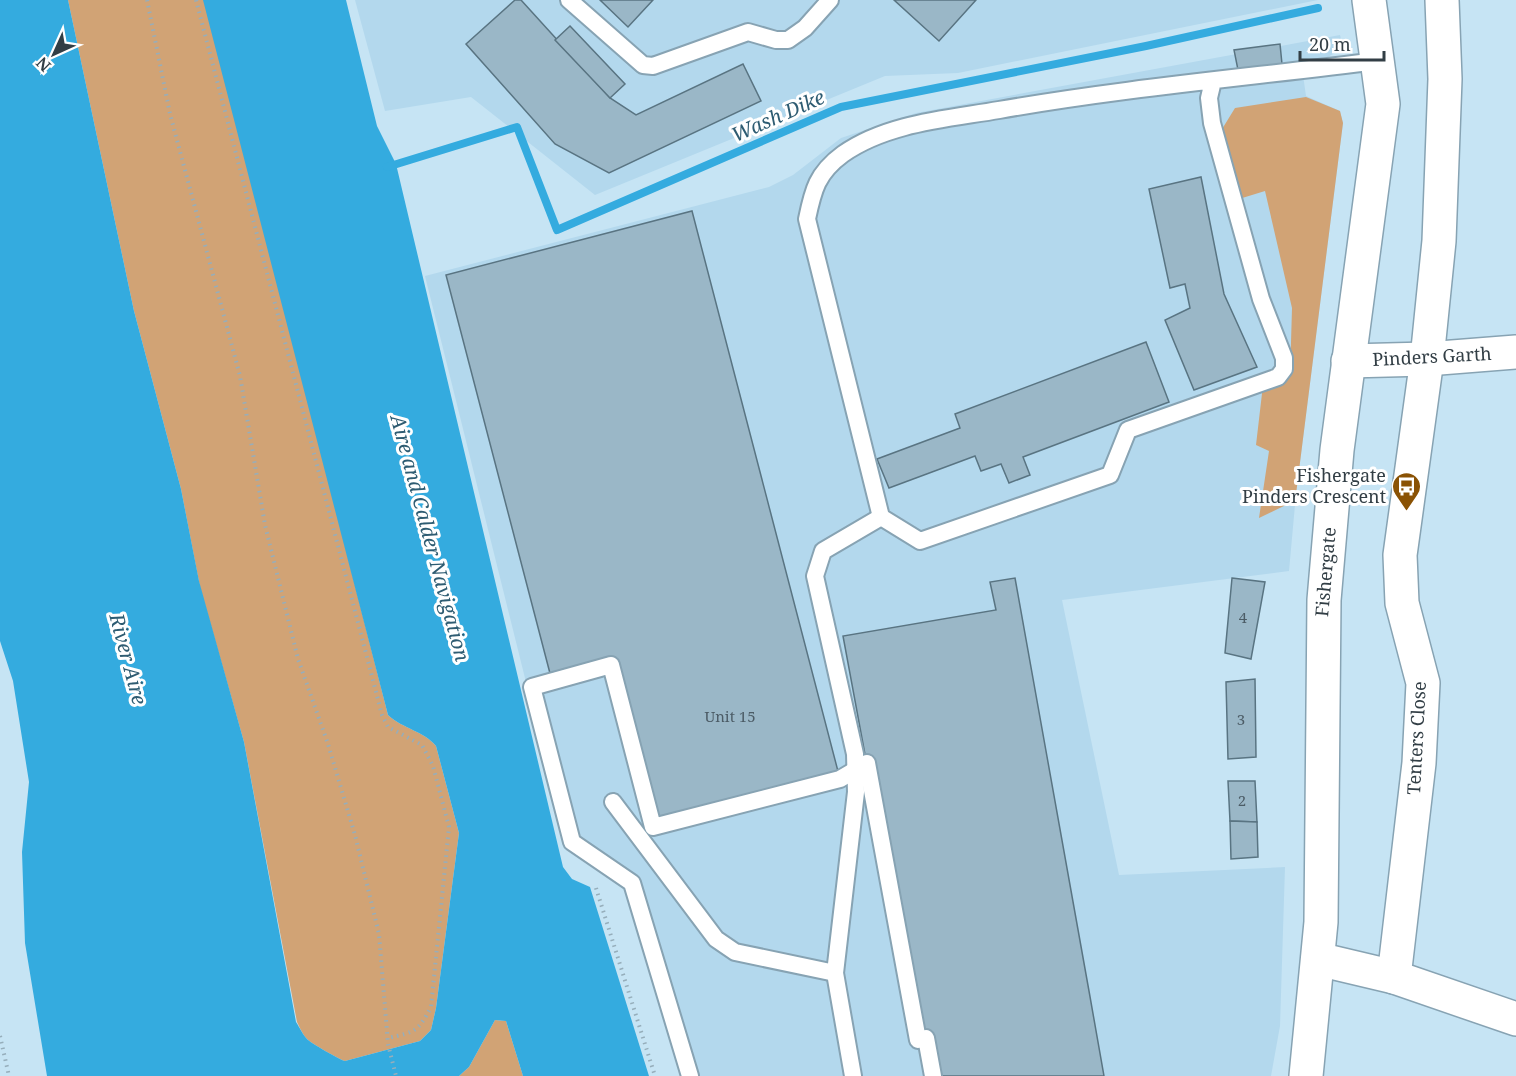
<svg xmlns="http://www.w3.org/2000/svg" width="1516" height="1076" font-family="'Noto Serif',serif">
<style>
.built{fill:#b3d8ed}
.green{fill:#d1a375}
.water{fill:#34abdf}
.lines{fill:none;stroke-linecap:round;stroke-linejoin:round}
.stream{stroke:#34abdf;stroke-width:8}
.building{fill:#9ab7c7;stroke:#597482;stroke-width:1.5}
.lane-casing{stroke:#87a3b3;stroke-width:20}
.street-casing{stroke:#87a3b3;stroke-width:36}
.secondary-casing{stroke:#87a3b3;stroke-width:36}
.path{stroke:#96aebb;stroke-width:4;stroke-dasharray:1.5 4.5;stroke-linecap:butt}
.lane{stroke:#fff;stroke-width:16}
.street{stroke:#fff;stroke-width:33}
.secondary{stroke:#fff;stroke-width:33}
.labels{text-anchor:middle;stroke-width:6;stroke-linejoin:round;paint-order:stroke}
.number-label{font-size:15px;fill:#4c5c66}
.street-label{font-size:18px;fill:#323e45;stroke:#fff}
.poi-label{font-size:18px;fill:#323e45;stroke:#fff;text-anchor:end}
.water-label{font-size:20px;font-style:italic;fill:#2e5c72;stroke:#fff}
</style>
<rect width="100%" height="100%" fill="#c6e4f4"/>
<g class="built">
<path d="M355,0H1318L958,73L885,76L595,195L471,97L385,111Z"/>
<path d="M1340,35L1342,43L1338,51L1328,57L1301,61L1306,96L1340,111L1343,123L1296,494L1289,571L1062,600L1119,875L1285,867L1280,1026L1271,1076H686L628,884L566,843L425,276L769,187L793,175L841,138L916,113Z"/>
</g>
<g class="green">
<path d="M68,0H206L388,715C403,729 424,731 436,746L459,833L436,1008L431,1030L420,1041L345,1061C342,1061 309,1042 307,1039C303,1035 300,1028 297,1022L244,742L200,587L181,489L134,311Z"/>
<path d="M1306,97L1340,111L1343,123L1296,494L1286,505L1259,518L1269,451L1256,445L1263,385L1286,381L1290,377L1292,308L1265,191L1239,199L1219,134L1235,108Z"/>
<path d="M495,1020L506,1021L523,1076H459L469,1067Z"/>
</g>
<path class="water" d="M0,0H68L134,311L181,489L199,581L244,742L296,1022C300,1028 303,1035 307,1039C309,1042 342,1061 345,1061L420,1041L431,1030L436,1008L459,833L436,746C424,731 403,729 388,715L203,0H346L377,126L396,164L563,867L572,879L590,887L649,1076H523L506,1021L495,1020L469,1067L459,1076H47L25,943L22,852L29,782L13,681L0,641Z"/>
<g class="lines">
<path class="stream" d="M387,167L517,127L557,230L841,107L1146,46L1318,8"/>
</g>
<g class="building">
<path d="M515,0H521L610,98L636,115L743,64L761,101L609,173L555,144L466,44Z"/>
<path d="M600,0H653L628,27Z"/>
<path d="M894,0H976L939,41Z"/>
<path d="M570,26L625,84L610,98L555,40Z"/>
<path d="M1280,44L1282,64L1238,70L1234,50Z"/>
<path d="M1201,177L1224,294L1257,367L1194,390L1165,320L1190,308L1185,284L1170,288L1149,189Z"/>
<path d="M692,211L840,779L653,827L611,665L552,681L446,275Z"/>
<path d="M1146,342L1169,402L1023,457L1030,475L1009,483L1001,464L981,471L975,456L889,488L877,459L960,428L955,414Z"/>
<path d="M1015,578L1089,991L1104,1076H927L918,1040L843,636L996,610L990,582Z"/>
<path d="M1232,578L1265,582L1251,659L1225,653Z"/>
<path d="M1255,679L1256,757L1228,759L1226,682Z"/>
<path d="M1228,781H1255L1257,822L1230,821Z"/>
<path d="M1230,821L1257,822L1258,857L1231,859Z"/>
</g>
<g class="lines">
<defs>
<g id="lane">
<path d="M569,0L643,65L653,66L748,32L776,40H788L805,28L830,0"/>
<path d="M1213,81L1209,98L1212,123L1261,299L1284,358V369L1278,377L1128,430L1110,475L920,541L881,517L807,219C813,190 817,173 843,154C887,123 947,119 999,110C1124,88 1251,77 1377,61"/>
<path d="M613,802L716,939L735,952L835,973"/>
<path d="M690,1076L632,883L572,842L532,687L611,665L653,827L840,779L867,763L918,1040L926,1038L933,1076"/>
<path d="M853,1076L835,973L856,792L855,754L815,576L823,551L881,517"/>
</g>
<g id="street">
<path d="M1348,361L1427,359L1516,352"/>
<path d="M1318,959L1394,977L1516,1019"/>
<path d="M1394,977L1419,763L1423,683L1402,603L1400,555L1427,359L1439,241L1445,79L1442,0"/>
</g>
<path id="secondary" d="M1306,1076L1321,922L1324,600L1337,450L1383,104L1369,0"/>
</defs>
<use href="#lane" class="lane-casing"/>
<use href="#street" class="street-casing"/>
<use href="#secondary" class="secondary-casing"/>
<g class="path">
<path d="M147,0L170,114L240,376L265,525L298,659L328,744L355,835L379,934L388,1044L396,1076"/>
<path d="M196,0L382,715L388,727L422,745L433,766L449,827L431,1007C418,1032 415,1032 388,1038"/>
<path d="M596,888L655,1076"/>
<path d="M0,1036L9,1076"/>
</g>
<use href="#lane" class="lane"/>
<use href="#street" class="street"/>
<use href="#secondary" class="secondary"/>
</g>
<defs>
<symbol id="bus-pin" viewBox="-11 -11 22 30"><path d="M0 17L-7.5 6A9.5 9.5 0 1 1 7.5 6Z" fill="#8a5204" stroke="#fff"/><path d="M-5-6H5V4H4V6H2V4H-2V6H-4V4H-5ZM-3.5-4V0h7V-4ZM-3.5 1.2v1.5H-2V1.2ZM2 1.2v1.5H3.5V1.2Z" fill="#fff"/></symbol>
</defs>
<g fill-rule="evenodd">
<use href="#bus-pin" x="1390" y="470" width="33" height="45"/>
</g>
<g class="labels">
<g class="number-label">
<text x="1243" y="623">4</text>
<text x="730" y="722">Unit 15</text>
<text x="1241" y="725">3</text>
<text x="1242" y="806">2</text>
</g>
<g class="street-label">
<text transform="translate(1432 357) rotate(-3)" y="6">Pinders Garth</text>
<text transform="translate(1326 572) rotate(-85)" y="6">Fishergate</text>
<text transform="translate(1417 738) rotate(-87)" y="6">Tenters Close</text>
</g>
<g class="poi-label">
<text x="1386" y="482">Fishergate<tspan x="1386" dy="21">Pinders Crescent</tspan></text>
</g>
<g class="water-label">
<text transform="translate(778 116) rotate(-24)" y="7">Wash Dike</text>
<text transform="translate(430 538) rotate(75)" y="7">Aire and Calder Navigation</text>
<text transform="translate(128 659) rotate(75)" y="7">River Aire</text>
</g>
</g>
<g transform="translate(54 54) rotate(225)" stroke="#ffffff" stroke-width="4.5" paint-order="stroke">
<path d="M0-4.5L10 22L0 15L-10 22Z" fill="#323e45"/>
<text y="-9" font-size="16" font-weight="bold" text-anchor="middle" fill="#323e45">N</text>
</g>
<path d="M1300 51v9h84v-9" fill="none" stroke="#323e45" stroke-width="3"/>
<text x="1309" y="51" font-size="18" fill="#323e45" stroke="#ffffff" stroke-width="4.5" paint-order="stroke">20 m</text>
</svg>
